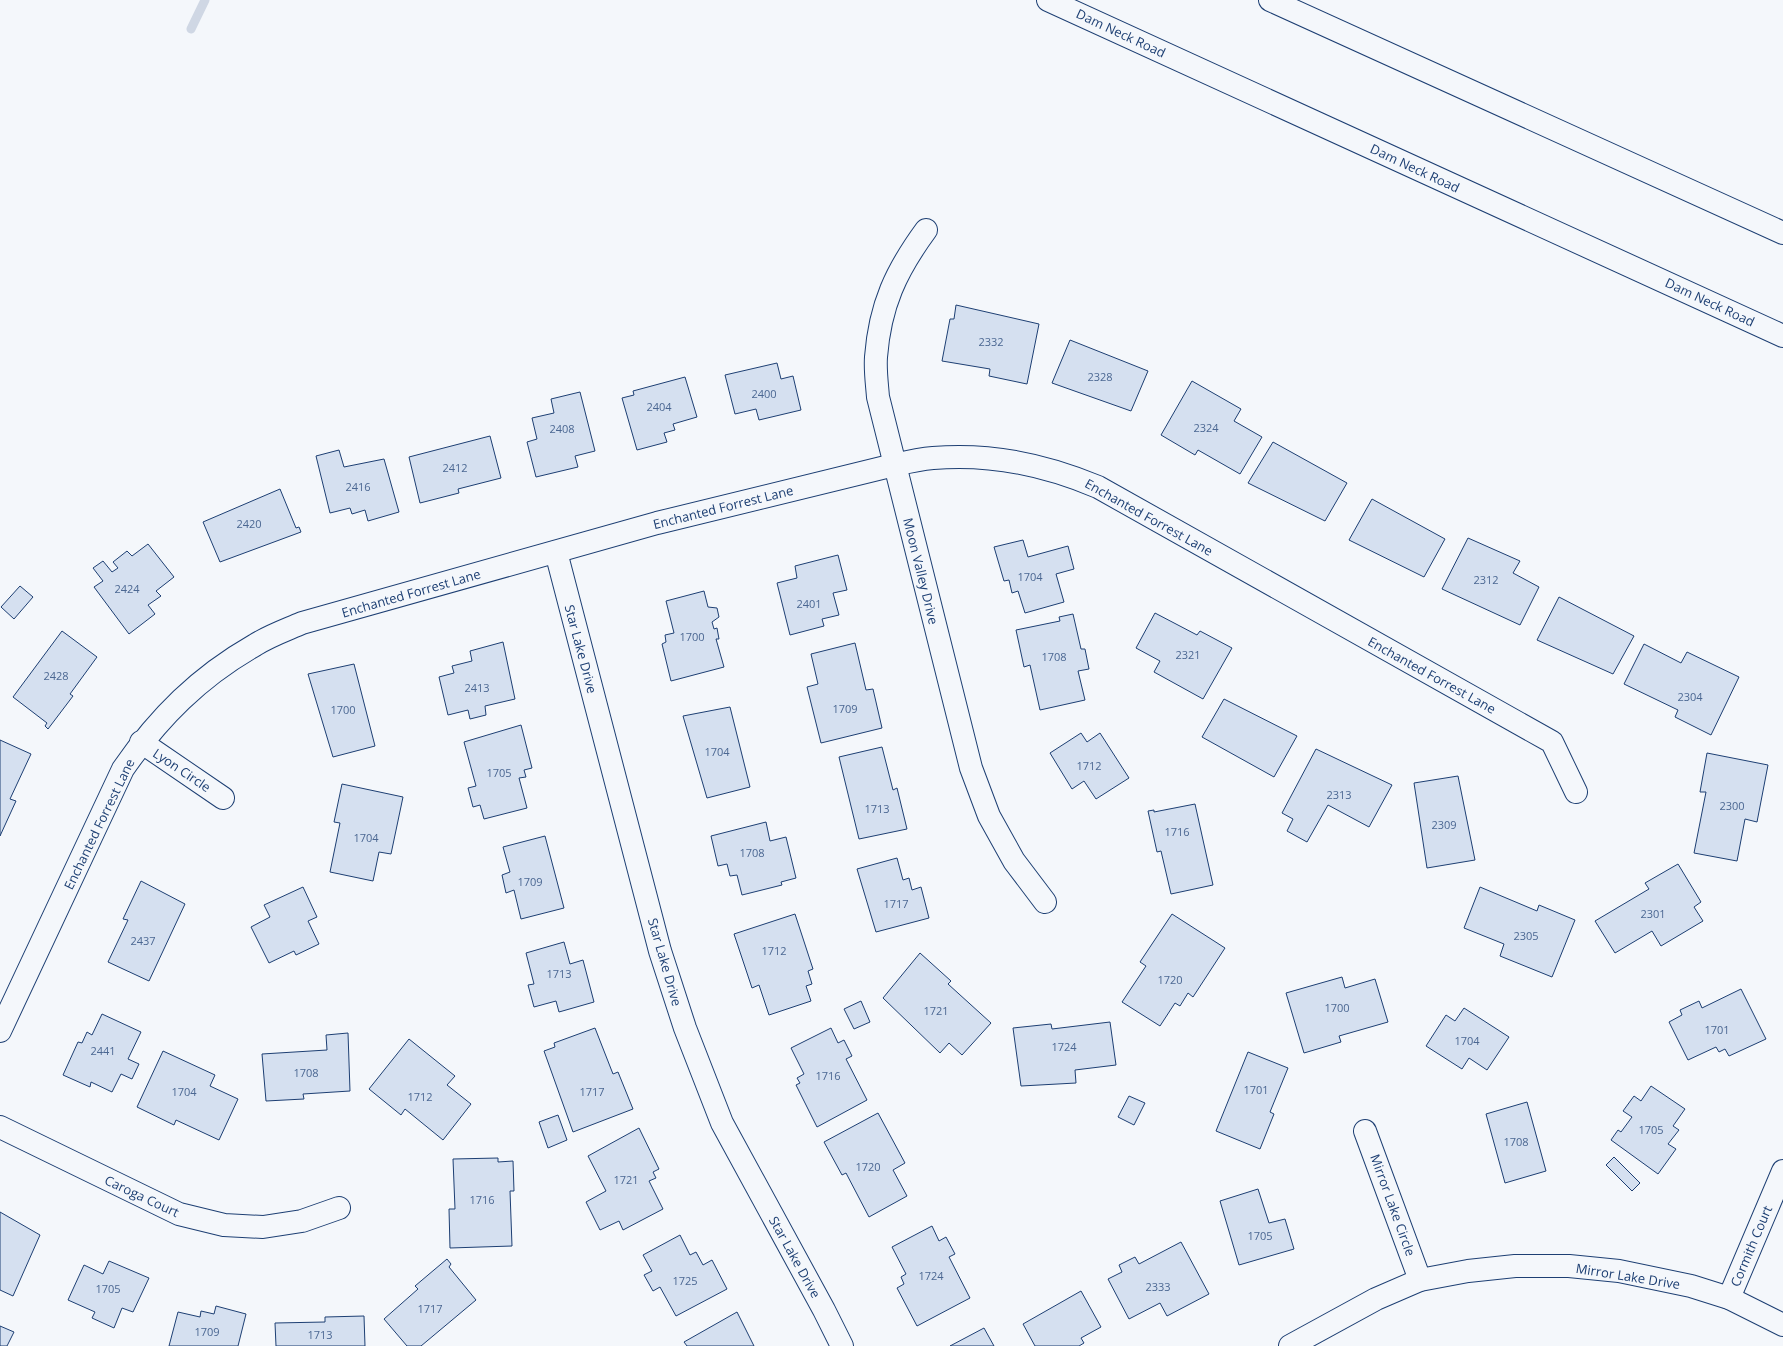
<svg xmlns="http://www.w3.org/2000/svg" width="1783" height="1346" font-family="'Open Sans',sans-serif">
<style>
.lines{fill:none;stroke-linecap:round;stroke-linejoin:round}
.stream{stroke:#cfd7e4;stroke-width:9}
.building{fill:#d5e0f0;stroke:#1d3f73}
.street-casing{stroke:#1d3f73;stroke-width:24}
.primary-casing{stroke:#1d3f73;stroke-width:24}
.street{stroke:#f4f7fb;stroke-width:22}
.primary{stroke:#f4f7fb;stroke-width:22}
.labels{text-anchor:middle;stroke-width:3;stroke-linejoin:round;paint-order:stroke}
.number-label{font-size:11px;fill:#4b6792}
.street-label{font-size:13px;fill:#1d3f73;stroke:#f4f7fb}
</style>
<rect width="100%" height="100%" fill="#f4f7fb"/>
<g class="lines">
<path class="stream" d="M191,29L205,0"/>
</g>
<g class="building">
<path d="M956,305L1039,324L1027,384L989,376L990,369L942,361L950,319H954Z"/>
<path d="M1070,340L1148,371L1131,411L1052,383Z"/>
<path d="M777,363L781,379L793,376L801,410L759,420L756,409L735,414L725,375Z"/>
<path d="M685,377L697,417L673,424L675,430L664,433L667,442L637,450L622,398L634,395L633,391Z"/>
<path d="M1192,381L1241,409L1234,421L1262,437L1240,474L1198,450L1195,455L1161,435Z"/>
<path d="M580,392L595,451L575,456L578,467L536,477L527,442L537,439L532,418L554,413L551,399Z"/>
<path d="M490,436L501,478L458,489L459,493L420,503L409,457Z"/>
<path d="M1273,442L1347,483L1325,521L1248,483Z"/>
<path d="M339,450L344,467L384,459L399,512L368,521L365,510L352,514L350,508L330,513L316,456Z"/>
<path d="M280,489L296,528L299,527L301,532L220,562L203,522Z"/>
<path d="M1372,499L1445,539L1424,577L1349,540Z"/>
<path d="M1468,538L1520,561L1513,573L1539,587L1520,625L1442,589Z"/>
<path d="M1023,540L1028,557L1068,546L1074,569L1056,574L1064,602L1025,613L1018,591L1012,593L1009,580L1004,581L994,547Z"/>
<path d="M148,544L174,577L156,591L161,596L148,605L155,614L129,634L94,587L103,581L93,568L103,561L112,572L118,568L113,562L127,551L132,556Z"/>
<path d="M838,555L847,590L833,593L839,615L822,619L824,626L790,635L777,583L797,578L795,566Z"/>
<path d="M20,586L33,597L14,619L1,607Z"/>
<path d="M704,591L708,607L717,608L719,617L712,622L714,629L717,628L719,639H716L724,667L671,681L662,644L666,642L665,635L674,633L666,601Z"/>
<path d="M1559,597L1634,636L1613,674L1537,640Z"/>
<path d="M1155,613L1197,635L1200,631L1232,648L1203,699L1154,672L1160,661L1136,648Z"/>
<path d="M1073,614L1081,649H1085L1089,669L1078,671L1085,700L1040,710L1030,665L1024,667L1016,630L1060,621L1059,617Z"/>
<path d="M62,631L97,657L70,694L73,696L48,729L45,726L47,723L13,697Z"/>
<path d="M503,642L515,699L485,706L486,715L470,719L468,710L448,715L439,677L454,673L452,666L472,661L470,651Z"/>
<path d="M855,643L866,690L873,689L882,728L821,743L807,687L818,684L811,654Z"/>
<path d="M1644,644L1681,663L1687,652L1739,677L1711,735L1675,717L1678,710L1624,684Z"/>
<path d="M354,664L375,746L333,757L308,674Z"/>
<path d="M1224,699L1297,736L1274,777L1202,737Z"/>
<path d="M730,707L750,787L707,798L683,716Z"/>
<path d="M521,725L532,768L524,770L526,777L519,778L527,808L484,819L480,805L473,807L468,788L476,786L464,742Z"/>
<path d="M1081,733L1087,742L1100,733L1129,778L1096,799L1084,781L1072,789L1050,753Z"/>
<path d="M0,740L31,754L10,799L16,801L0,836Z"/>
<path d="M882,747L893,790L897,788L907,829L859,839L839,757Z"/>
<path d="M1316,749L1392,785L1369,827L1328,805L1307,842L1287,831L1293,819L1282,813Z"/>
<path d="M1707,753L1768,765L1757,822L1745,819L1737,861L1694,853L1706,792H1700Z"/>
<path d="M1458,776L1475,860L1427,868L1414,783Z"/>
<path d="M342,784L403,797L391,854L379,852L373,881L330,872L340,823L334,822Z"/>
<path d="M1195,804L1213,885L1171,894L1161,851L1157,852L1148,811L1154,810V812Z"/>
<path d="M766,822L770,841L786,837L796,878L781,882L782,885L742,895L737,875L730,876L727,864L718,866L711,836Z"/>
<path d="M545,836L564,908L521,919L514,890L506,893L502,875L510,872L503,847Z"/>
<path d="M897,858L903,880L909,878L912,890L921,887L929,918L876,932L857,869Z"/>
<path d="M1678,864L1701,902L1694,907L1703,921L1661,946L1652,931L1615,953L1595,921L1649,889L1645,883Z"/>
<path d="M141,881L185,904L149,981L108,962L128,920L123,919Z"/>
<path d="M303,887L317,917L308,921L319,944L296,955L294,951L269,963L251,927L270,917L264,905Z"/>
<path d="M1480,887L1537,911L1539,905L1575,920L1552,977L1500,956L1504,944L1464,928Z"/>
<path d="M795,914L813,969L808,971L812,984L806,986L811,1001L769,1015L759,985L752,988L734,934Z"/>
<path d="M1172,914L1225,948L1193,997L1188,993L1180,1006L1175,1003L1160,1026L1122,1002L1146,966L1140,962Z"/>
<path d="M564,942L570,964L583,960L594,1002L559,1012L556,1001L534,1007L528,985L534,984L526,953Z"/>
<path d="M920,953L951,981L948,984L991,1023L962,1055L949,1043L940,1053L883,998Z"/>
<path d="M1342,977L1345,988L1375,979L1388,1022L1339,1036L1341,1042L1304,1053L1286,993Z"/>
<path d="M1741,989L1766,1039L1729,1056L1725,1049L1719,1052L1716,1047L1688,1060L1669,1022L1682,1015L1680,1010L1699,1001L1702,1008Z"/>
<path d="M861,1001L870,1022L854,1029L844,1009Z"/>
<path d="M1464,1008L1509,1037L1487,1070L1469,1058L1462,1069L1426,1046L1446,1015L1455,1021Z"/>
<path d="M102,1014L141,1032L128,1059L139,1064L132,1079L121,1074L112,1092L91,1082L90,1087L63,1075L78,1042L82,1043L87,1032L92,1035Z"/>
<path d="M1110,1022L1116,1065L1075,1070L1076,1083L1021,1086L1013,1028L1051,1024L1052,1029Z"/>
<path d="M595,1028L613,1074L618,1072L633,1109L573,1132L544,1051L555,1047L554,1043Z"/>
<path d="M831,1028L838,1043L844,1040L852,1056L846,1059L867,1100L817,1127L796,1085L800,1083L797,1078L804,1074L791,1048Z"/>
<path d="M348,1033L350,1091L303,1094L304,1099L266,1101L262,1054L327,1050L326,1035Z"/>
<path d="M409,1039L455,1076L447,1085L471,1104L443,1140L405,1109L401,1115L369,1089Z"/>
<path d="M163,1051L215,1075L210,1086L238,1099L219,1140L176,1120L174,1125L137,1107Z"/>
<path d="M1248,1052L1288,1068L1270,1112L1274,1114L1260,1149L1216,1131Z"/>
<path d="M1651,1086L1685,1109L1673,1126L1679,1130L1668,1144L1676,1149L1658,1174L1611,1140L1618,1130L1621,1132L1632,1117L1623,1111L1634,1096L1641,1101Z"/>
<path d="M1129,1096L1145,1103L1134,1125L1118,1117Z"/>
<path d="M1527,1102L1546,1171L1505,1183L1486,1114Z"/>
<path d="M878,1113L905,1163L893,1170L907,1196L869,1217L846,1173L842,1175L824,1142Z"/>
<path d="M558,1115L567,1140L548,1148L539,1122Z"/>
<path d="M639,1128L659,1169L653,1172L656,1178L649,1181L663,1209L623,1230L619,1221L600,1230L586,1202L606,1191L588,1156Z"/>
<path d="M1614,1157L1640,1183L1632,1191L1606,1165Z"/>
<path d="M498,1158V1162L513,1161L514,1191H510L512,1246L450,1248L449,1209H455L453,1159Z"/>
<path d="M1258,1189L1269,1223L1285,1219L1294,1249L1239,1265L1220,1201Z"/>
<path d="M0,1212L40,1235L13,1296L0,1290Z"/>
<path d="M932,1226L939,1241L946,1237L955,1254L949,1257L970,1298L917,1326L897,1288L904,1284L901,1277L906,1274L892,1247Z"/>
<path d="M680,1235L690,1255L696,1252L703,1265L712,1260L727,1289L676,1316L660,1287L653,1291L644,1275L652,1271L643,1255Z"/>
<path d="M1181,1242L1209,1294L1167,1316L1160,1303L1129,1319L1108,1279L1122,1272L1119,1265L1135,1257L1139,1264Z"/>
<path d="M447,1259L451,1264L449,1267L476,1300L421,1346H407L384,1319L418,1289L415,1286Z"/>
<path d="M109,1261L149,1278L133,1312L122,1308L114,1328L92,1318L95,1312L68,1300L84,1265L103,1274Z"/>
<path d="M1081,1291L1101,1327L1081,1338L1084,1343L1079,1346H1035L1023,1324Z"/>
<path d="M216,1306L246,1314L238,1346H169L178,1312L200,1317L201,1311L214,1314Z"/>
<path d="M737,1312L754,1346H687L684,1342Z"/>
<path d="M364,1316L365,1346H276L275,1323L325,1322V1317Z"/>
<path d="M0,1326L14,1332L7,1346H0Z"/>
<path d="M984,1328L994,1346H950Z"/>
</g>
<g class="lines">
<defs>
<g id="street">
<path d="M926,230C896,271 880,305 876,357C875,370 877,384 878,397L971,768L989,816L1014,861L1045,902"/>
<path d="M556,552L660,951L685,1028L722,1123L824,1310L842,1346"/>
<path d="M141,742L223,798"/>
<path d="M0,1031L123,769C159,717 199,677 255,645C269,636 286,630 302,623L657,523L894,465C907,462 920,459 933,458C991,453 1046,465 1098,487L1552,742L1576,792"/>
<path d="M0,1127L179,1214L224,1225L263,1227L302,1221L339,1208"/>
<path d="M1365,1131L1420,1280"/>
<path d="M1729,1298L1783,1171"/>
<path d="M1290,1346L1376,1299L1420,1280L1468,1271L1515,1266H1569L1619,1271L1691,1286L1729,1298L1783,1325"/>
</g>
<g id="primary">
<path d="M1048,0L1783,336"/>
<path d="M1270,0L1783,233"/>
</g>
</defs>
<use href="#street" class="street-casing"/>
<use href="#primary" class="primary-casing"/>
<use href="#street" class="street"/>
<use href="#primary" class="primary"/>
</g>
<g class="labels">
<g class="number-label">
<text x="991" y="346">2332</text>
<text x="1100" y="381">2328</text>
<text x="764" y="398">2400</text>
<text x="659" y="411">2404</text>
<text x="1206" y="432">2324</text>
<text x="562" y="433">2408</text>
<text x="455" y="472">2412</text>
<text x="358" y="491">2416</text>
<text x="249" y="528">2420</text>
<text x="1030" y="581">1704</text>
<text x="1486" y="584">2312</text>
<text x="127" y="593">2424</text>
<text x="809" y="608">2401</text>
<text x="692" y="641">1700</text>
<text x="1188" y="659">2321</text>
<text x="1054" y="661">1708</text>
<text x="56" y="680">2428</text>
<text x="477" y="692">2413</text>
<text x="1690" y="701">2304</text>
<text x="845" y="713">1709</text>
<text x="343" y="714">1700</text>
<text x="717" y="756">1704</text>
<text x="1089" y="770">1712</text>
<text x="499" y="777">1705</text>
<text x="1339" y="799">2313</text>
<text x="1732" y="810">2300</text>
<text x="877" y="813">1713</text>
<text x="1444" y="829">2309</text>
<text x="1177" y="836">1716</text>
<text x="366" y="842">1704</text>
<text x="752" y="857">1708</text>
<text x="530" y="886">1709</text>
<text x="896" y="908">1717</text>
<text x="1653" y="918">2301</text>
<text x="1526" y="940">2305</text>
<text x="143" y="945">2437</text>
<text x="774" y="955">1712</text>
<text x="559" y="978">1713</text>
<text x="1170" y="984">1720</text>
<text x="1337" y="1012">1700</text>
<text x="936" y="1015">1721</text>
<text x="1717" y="1034">1701</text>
<text x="1467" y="1045">1704</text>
<text x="1064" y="1051">1724</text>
<text x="103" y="1055">2441</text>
<text x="306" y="1077">1708</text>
<text x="828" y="1080">1716</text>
<text x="1256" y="1094">1701</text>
<text x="184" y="1096">1704</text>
<text x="592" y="1096">1717</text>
<text x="420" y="1101">1712</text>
<text x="1651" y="1134">1705</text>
<text x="1516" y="1146">1708</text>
<text x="868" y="1171">1720</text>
<text x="626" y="1184">1721</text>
<text x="482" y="1204">1716</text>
<text x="1260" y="1240">1705</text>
<text x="931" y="1280">1724</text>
<text x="685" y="1285">1725</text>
<text x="1158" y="1291">2333</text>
<text x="108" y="1293">1705</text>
<text x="430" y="1313">1717</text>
<text x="207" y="1336">1709</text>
<text x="320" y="1339">1713</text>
</g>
<g class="street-label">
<text transform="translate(1121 33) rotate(25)" y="5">Dam Neck Road</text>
<text transform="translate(1415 168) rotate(25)" y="5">Dam Neck Road</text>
<text transform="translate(1710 302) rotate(25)" y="5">Dam Neck Road</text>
<text transform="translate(723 507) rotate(-14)" y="5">Enchanted Forrest Lane</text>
<text transform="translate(1149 517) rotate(29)" y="5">Enchanted Forrest Lane</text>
<text transform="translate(921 571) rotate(76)" y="5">Moon Valley Drive</text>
<text transform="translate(411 593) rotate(-16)" y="5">Enchanted Forrest Lane</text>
<text transform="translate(581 649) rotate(75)" y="5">Star Lake Drive</text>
<text transform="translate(1432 675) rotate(29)" y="5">Enchanted Forrest Lane</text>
<text transform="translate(182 770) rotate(34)" y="5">Lyon Circle</text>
<text transform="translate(99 824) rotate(-64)" y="5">Enchanted Forrest Lane</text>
<text transform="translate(665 962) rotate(74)" y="5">Star Lake Drive</text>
<text transform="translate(142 1196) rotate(25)" y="5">Caroga Court</text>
<text transform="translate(1393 1205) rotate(70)" y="5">Mirror Lake Circle</text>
<text transform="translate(1751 1246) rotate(-67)" y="5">Cormith Court</text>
<text transform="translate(795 1257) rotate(61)" y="5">Star Lake Drive</text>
<text transform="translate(1628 1276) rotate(9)" y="5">Mirror Lake Drive</text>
</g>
</g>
</svg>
